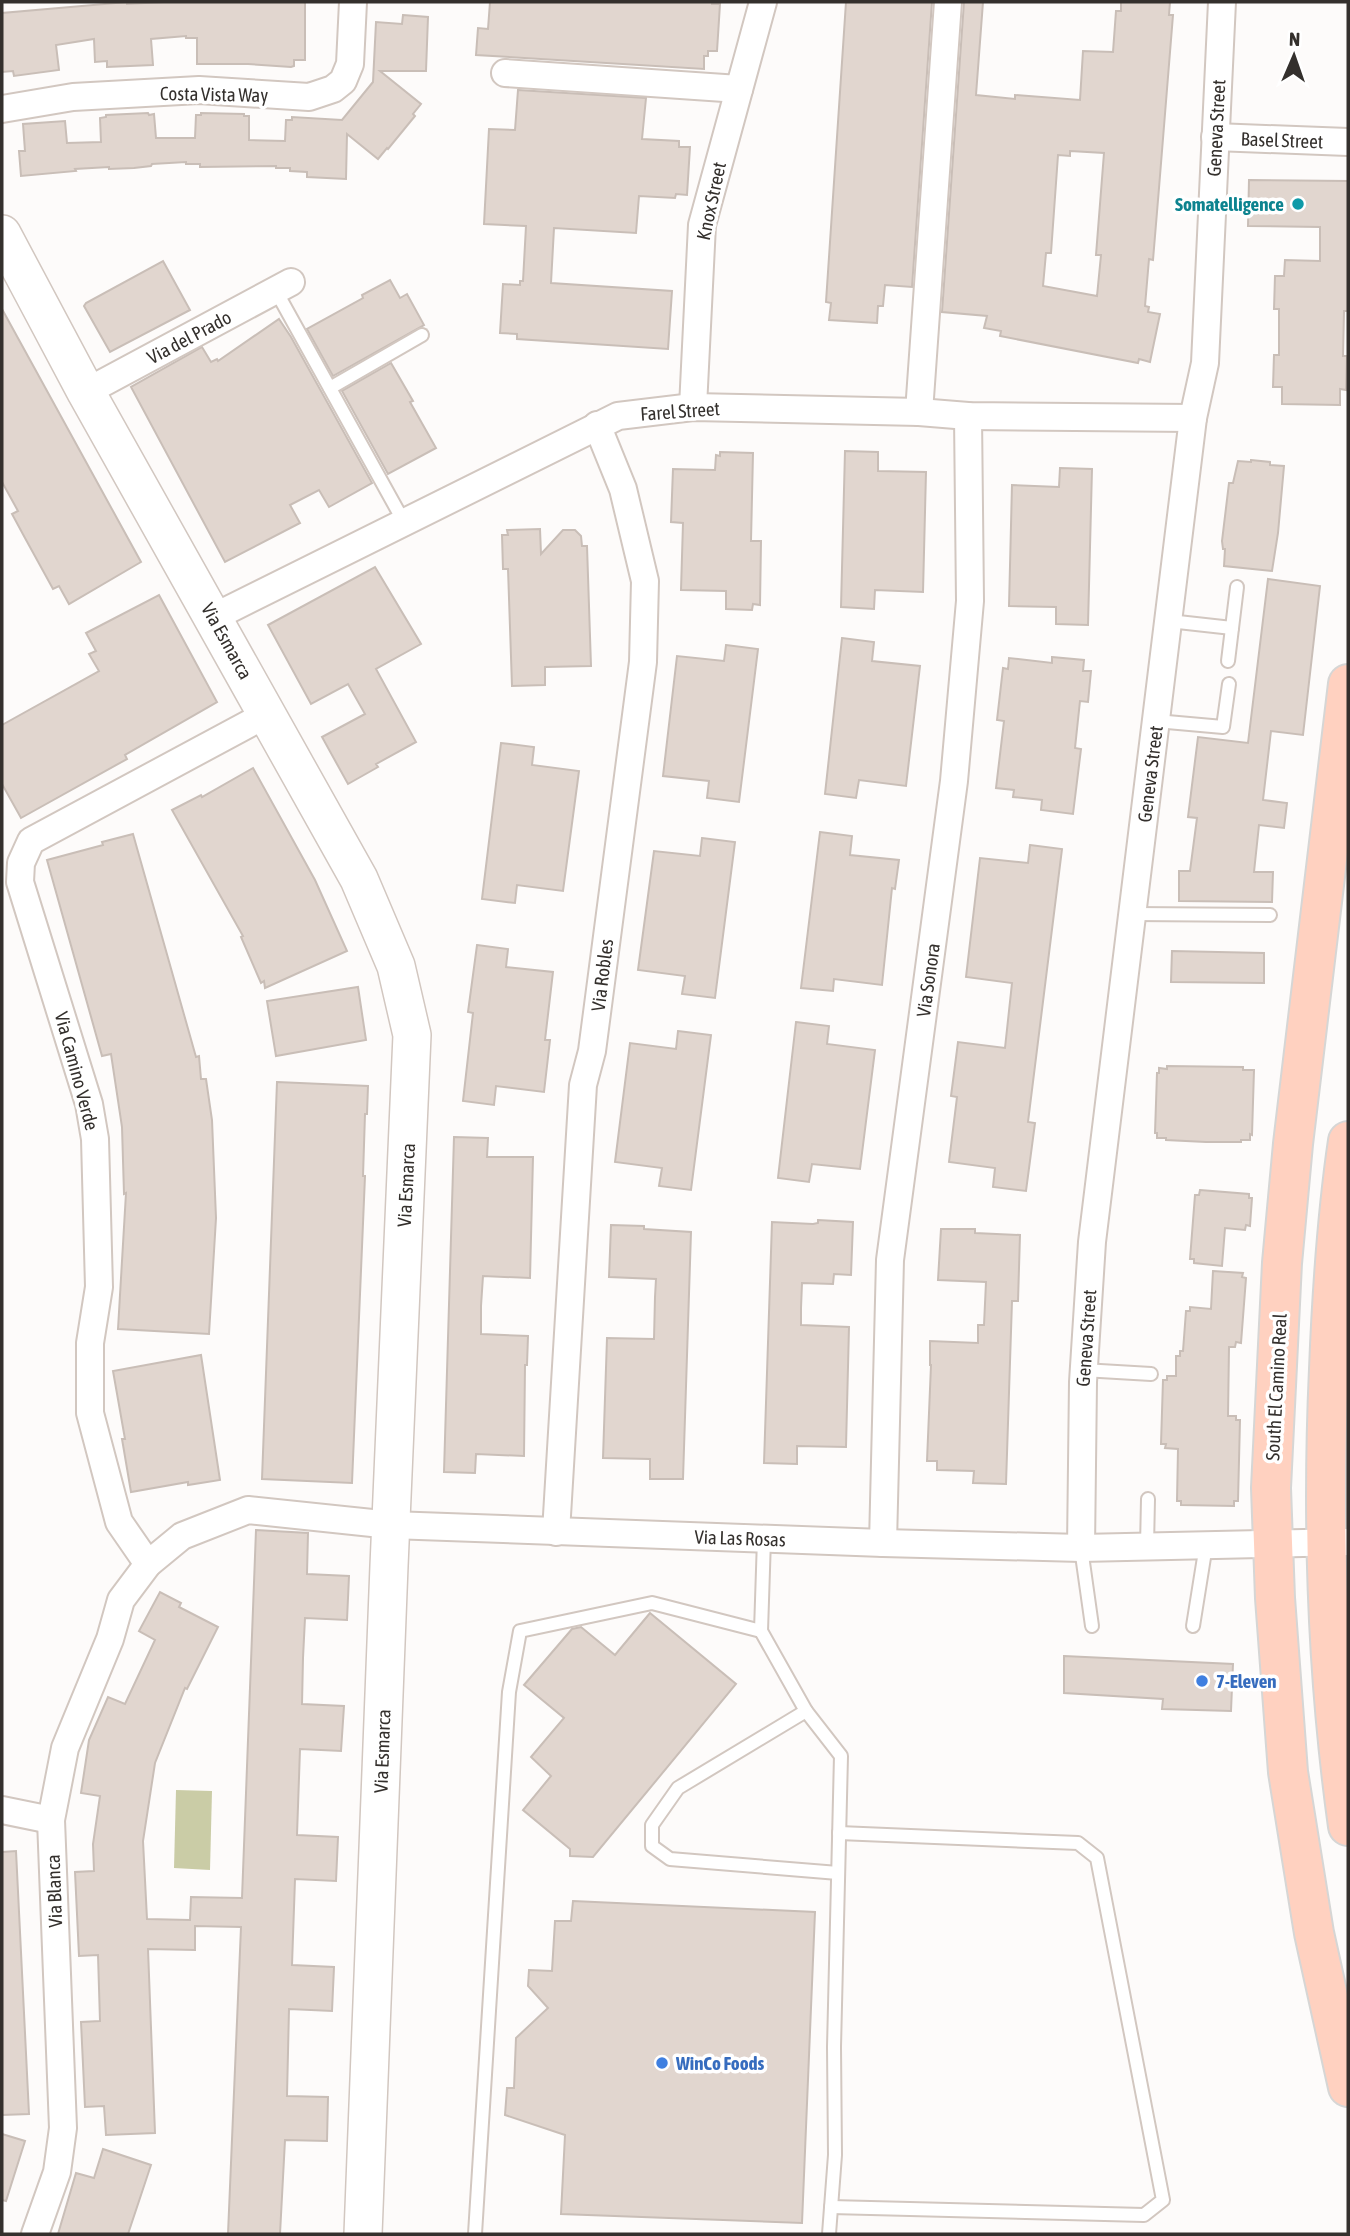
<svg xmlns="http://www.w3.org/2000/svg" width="1350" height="2236" font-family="'Asap Condensed',sans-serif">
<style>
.green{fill:#cacca6}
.building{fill:#e1d6cf;stroke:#c9beb7;stroke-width:2;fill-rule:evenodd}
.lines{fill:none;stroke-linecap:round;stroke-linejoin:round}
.lane-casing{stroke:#d2c7c0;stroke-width:16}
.street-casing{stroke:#d2c7c0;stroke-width:30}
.secondary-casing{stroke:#d2c7c0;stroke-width:40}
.primary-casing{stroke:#d6d6d5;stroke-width:42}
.lane{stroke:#fff;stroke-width:12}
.street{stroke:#fff;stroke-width:26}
.secondary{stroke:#fff;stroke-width:37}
.primary{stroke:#ffd1c0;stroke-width:38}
.culture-dot{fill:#0f9aa8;stroke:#fff;stroke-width:2.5}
.shop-dot{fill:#3f7fe0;stroke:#fff;stroke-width:2.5}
.labels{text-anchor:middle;stroke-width:7;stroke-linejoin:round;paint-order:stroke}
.street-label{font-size:19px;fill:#34302d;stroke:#fff}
.culture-label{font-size:19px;font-weight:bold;fill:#0d838f;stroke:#fff;text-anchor:end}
.shop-label{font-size:19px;font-weight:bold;fill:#366cbe;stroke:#fff;text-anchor:start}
</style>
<rect width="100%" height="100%" fill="#fdfbfa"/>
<path class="green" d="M176,1790L212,1791L210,1870L174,1868Z"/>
<g class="building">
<path d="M127,2V4L164,2H305V60H294V66L291,67L248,64H197V38H186V36L151,39L153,65L107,67V61L95,62L94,39L56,45L59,70L14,76L13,71L2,72V13Z"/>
<path d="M490,2H712V4H720L717,51H708V56H704V69L476,55L478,28L488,29Z"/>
<path d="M846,2H932L912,287L885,285L883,306H878L877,323L829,320L831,303L826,302Z"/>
<path d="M964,2H983L976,95L1015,99V95L1080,100L1083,51L1113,52L1116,11H1121V2H1170L1169,15H1173L1159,188L1153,260L1149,259L1145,306L1149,307L1148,312L1160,314L1150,362L1139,359L1138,363L1000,336L1001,331L984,328L987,316L942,312ZM1070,151L1104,153L1096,255H1101L1097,296L1043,286L1046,253H1051L1058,155L1070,156Z"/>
<path d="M403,15L428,17L426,71H380L421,104L413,114L415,116L388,149L387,148L378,159L347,134L346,179L307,177V172L290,171V168H276V166L200,167V164H186V162L152,164L151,166L134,168L109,169V167L75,169L76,171L21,176L19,151H25L23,124L65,121L67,143L101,142L100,118L106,117V115L148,113L149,115L154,114L156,138H195L196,115H201V113L244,114V116H249V140L285,141L286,120H292V117L342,120L373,82L376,22L402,24Z"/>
<path d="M518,90L646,98L642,139L679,141V147H690L687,195L676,194L675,198L639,196L636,233L554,228L551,283L672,291L668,349L517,339V334L500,333L503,284L520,285V281H523L526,226L484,224L489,129L515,130Z"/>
<path d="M1249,180L1348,181V311H1344L1343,356H1347L1346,390L1340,389V405L1282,404V387H1273L1274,355H1279V309H1274L1275,276H1284L1285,260L1320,261V227L1248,226Z"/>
<path d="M163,261L190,310L110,352L84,306L86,303Z"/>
<path d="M390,280L400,298L407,294L424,325L333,376L307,329L363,298L362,295Z"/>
<path d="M2,309L141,562L69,604L59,586L53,589L25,538L12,514L18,511L2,482Z"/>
<path d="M279,319L291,337L372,483L329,507L319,490L290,505L300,523L225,562L131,387L202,347L211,362L217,359L218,361Z"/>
<path d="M391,363L413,401L410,402L436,448L388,474L342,391Z"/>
<path d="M845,451L878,452V471L926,472L923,592L875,590L874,609L841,607Z"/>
<path d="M720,452L753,453L751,541H761L760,605L753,604L752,610L726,609V591L681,590L683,523L671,522L673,469L715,470L716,455L720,456Z"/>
<path d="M1251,460L1270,462V465L1284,466L1278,533L1272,571L1224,566L1225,549H1223L1222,541L1229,483H1233L1238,461L1251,462Z"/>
<path d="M1060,468L1092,469L1088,625L1056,624V607L1009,606L1012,485L1059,487Z"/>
<path d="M540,529L541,554L563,530H575L581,536L582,546H587L591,666L545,667V685L512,686L508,569H503L502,535H508L507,530Z"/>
<path d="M375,567L421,644L376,669L416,742L376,764L378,767L348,784L322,737L365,714L348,684L311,704L268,625Z"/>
<path d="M1268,579L1320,586L1303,735L1271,731L1263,800L1287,803L1284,828L1259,825L1254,872H1273L1272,902L1179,901V871H1190L1197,818L1188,817L1198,737L1248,743Z"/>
<path d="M159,595L217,702L125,755L127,759L21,818L2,784V725L99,671L89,654L96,651L86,633Z"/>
<path d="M842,638L874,642L872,661L920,666L906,786L859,780L856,798L825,794Z"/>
<path d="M726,645L758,649L739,802L707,798L709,781L663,776L677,656L724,661Z"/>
<path d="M1052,657L1084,660L1083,671H1091L1088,702L1080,701L1075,748L1081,749L1073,814L1041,810L1042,800L1013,797L1014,790L996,788L1004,721L997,720L1003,668L1008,669L1009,658L1052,663Z"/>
<path d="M501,743L534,747L532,765L579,771L563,891L517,885L515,903L482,899Z"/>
<path d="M253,768L315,880L347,951L265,988L264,981L261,983L241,937L243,936L172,810L201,795L202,797Z"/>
<path d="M820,832L852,836L850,855L899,860L895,889L892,888L882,985L834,979L833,991L801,988Z"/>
<path d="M133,834L196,1057L199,1056L201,1079H206L212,1120L216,1218L209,1334L118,1329L126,1193L124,1194L122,1127L111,1054L102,1056L47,860L103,845L102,842Z"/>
<path d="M702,838L735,842L715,998L682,994L685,976L638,970L654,851L700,856Z"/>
<path d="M1030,845L1062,849L1028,1122L1035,1123L1026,1191L993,1187L995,1168L949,1162L957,1097L951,1096L958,1042L1005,1048L1012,983L966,977L980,858L1028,863Z"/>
<path d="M477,945L508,949L506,967L553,972L545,1040H550L544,1092L496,1086L494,1105L463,1101L473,1013L468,1012Z"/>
<path d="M1172,951L1264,953V983L1171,982Z"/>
<path d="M358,987L366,1040L276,1056L267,1001Z"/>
<path d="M796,1022L829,1026L827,1044L875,1050L860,1169L812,1164L809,1182L778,1178Z"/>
<path d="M678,1031L711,1035L691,1190L659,1186L662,1168L615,1162L630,1043L676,1049Z"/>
<path d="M1167,1066L1243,1067V1070H1254L1252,1135L1250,1134V1140H1241V1142H1206L1166,1140V1138H1157V1133H1155L1157,1073H1159V1068L1167,1069Z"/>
<path d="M277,1082L368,1086L367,1114H365L363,1176H365L352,1483L262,1479Z"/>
<path d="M454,1137L488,1138L487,1157H533L530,1278L483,1276L481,1306V1334L528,1336L527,1365H525L524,1456L476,1454L475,1473L444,1472Z"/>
<path d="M1200,1190L1249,1194V1198H1252L1250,1226L1246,1225L1245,1230L1225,1228L1222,1266L1194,1263V1259H1190L1195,1195H1199Z"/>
<path d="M818,1220L853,1222L851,1275L834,1274L833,1284L802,1283L801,1308V1325L849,1327L846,1447L797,1446V1464L764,1463L772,1222L813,1224L818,1223Z"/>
<path d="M611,1225L644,1226V1229L691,1232L683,1479H650V1459L603,1458L607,1338L654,1339L655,1297L656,1279L609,1277Z"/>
<path d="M941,1229H975V1233L1020,1235L1018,1301H1012L1006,1484L973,1483L974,1471L937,1470V1461H927L931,1365H930V1341L978,1343V1325H984L986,1282L938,1280Z"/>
<path d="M1213,1271L1243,1273L1242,1277L1246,1278L1241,1343L1236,1342L1235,1347H1229L1228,1416H1236V1420H1240L1238,1501H1234V1506L1181,1505V1501H1177L1178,1449L1165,1448L1166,1444H1161L1163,1380H1167V1376H1176V1356H1180V1351H1183L1186,1311H1190V1307L1211,1309Z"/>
<path d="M201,1355L220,1480L188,1485V1482L131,1492L122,1439H125L113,1371Z"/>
<path d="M256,1530L308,1533L307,1574L349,1576L347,1620L305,1618L303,1658L302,1704L344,1706L341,1751L300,1749L297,1835L338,1837L336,1881L295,1879L292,1965L334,1967L332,2011L289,2009L287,2096L328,2097L327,2141L285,2140L280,2234H228L241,1927L195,1926V1950L148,1949L155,2133L106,2135L104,2106L85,2107L81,2022L100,2021L98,1955L79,1956L75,1872L94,1871L93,1844L100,1796L81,1793L89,1740L108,1697L125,1704L155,1640L139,1631L160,1592L181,1603L179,1607L218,1627L187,1689L185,1688L155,1763L143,1841L147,1919L190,1920L191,1897L242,1898Z"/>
<path d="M650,1613L736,1684L593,1857L570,1856V1849L523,1810L551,1776L531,1757L564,1718L524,1685L572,1629L581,1627L615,1655Z"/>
<path d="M1064,1656L1233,1664L1231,1711L1162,1709L1163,1699L1064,1693Z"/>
<path d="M16,1851L29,2114L2,2115V1852Z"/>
<path d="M573,1901L815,1912L802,2223L561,2214L565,2135L505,2115L507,2088H514L516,2038L548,2008L528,1986L529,1970L552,1971L555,1921H571Z"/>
<path d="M2,2134L25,2141L6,2201L2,2200Z"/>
<path d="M103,2149L151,2165L128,2234H58L76,2173L94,2178Z"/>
</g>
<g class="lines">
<defs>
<g id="lane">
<path d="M276,291L404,522"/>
<path d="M330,388L422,335"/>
<path d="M1169,621L1232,628"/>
<path d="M1228,661L1237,587"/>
<path d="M1156,721L1223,727L1229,684"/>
<path d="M1133,914L1270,915"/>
<path d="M1083,1370L1151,1374"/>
<path d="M764,1539L761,1631L806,1711L678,1788L652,1825V1846L670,1859L838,1873"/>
<path d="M1147,1546L1148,1499"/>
<path d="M1081,1548L1092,1626"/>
<path d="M1193,1626L1206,1545"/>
<path d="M806,1711L841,1756L834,2047L835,2155L829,2234"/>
<path d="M831,2207L1144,2215L1163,2200L1097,1858L1078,1843L839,1833"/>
<path d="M475,2234L509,1692L520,1631L652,1603L761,1631"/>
</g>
<g id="street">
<path d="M505,73L739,89"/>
<path d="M2,109L73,97L199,90L309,97L333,89L343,81L350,64L353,2"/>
<path d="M1215,137L1348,142"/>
<path d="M86,392L291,282"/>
<path d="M693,407L702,225L763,2"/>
<path d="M919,412L948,2"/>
<path d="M214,617L618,416L693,407L919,412L968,416L1193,418"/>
<path d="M556,1532L583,1085L592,1051L643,662L645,581L623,489L597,425"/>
<path d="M883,1543L890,1260L954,781L970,601L968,416"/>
<path d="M1081,1548L1083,1382L1092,1242L1193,418L1205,363L1222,2"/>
<path d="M148,1564L119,1522L90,1413V1343L99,1287L95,1139L89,1104L20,882L21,863L31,841L267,714"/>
<path d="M2,1810L51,1820"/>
<path d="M35,2234L57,2172L63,2128L51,1820L65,1748L110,1639L121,1600L148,1564L182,1536L248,1510L391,1525L883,1543L1081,1548L1348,1542"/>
</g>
<path id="secondary" d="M2,234L86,392L359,879L396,966L412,1035L389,1566L363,2234"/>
<g id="primary">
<path d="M1348,684L1293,1144L1282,1263L1271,1488L1275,1598L1288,1772L1314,1933L1348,2087"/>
<path d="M1348,1141C1337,1216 1332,1293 1329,1369C1322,1522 1327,1675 1348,1826"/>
</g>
</defs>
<use href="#lane" class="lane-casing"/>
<use href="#street" class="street-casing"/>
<use href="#secondary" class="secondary-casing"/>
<use href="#primary" class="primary-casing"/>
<use href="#lane" class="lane"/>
<use href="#street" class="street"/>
<use href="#secondary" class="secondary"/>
<use href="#primary" class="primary"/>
</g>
<circle class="culture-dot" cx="1298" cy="204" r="7"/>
<g class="shop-dot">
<circle cx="1202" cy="1681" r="7"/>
<circle cx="662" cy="2063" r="7"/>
</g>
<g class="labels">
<g class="street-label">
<text transform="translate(214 94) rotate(1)" y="7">Costa Vista Way</text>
<text transform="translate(1216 128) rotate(-87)" y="7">Geneva Street</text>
<text transform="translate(1282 140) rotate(2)" y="7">Basel Street</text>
<text transform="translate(711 201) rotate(-78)" y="7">Knox Street</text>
<text transform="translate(189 337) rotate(-28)" y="7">Via del Prado</text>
<text transform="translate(680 411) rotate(-4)" y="7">Farel Street</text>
<text transform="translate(227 641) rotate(61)" y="7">Via Esmarca</text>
<text transform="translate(1150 774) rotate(-83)" y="7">Geneva Street</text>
<text transform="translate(602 975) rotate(-83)" y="7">Via Robles</text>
<text transform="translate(928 980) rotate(-82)" y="7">Via Sonora</text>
<text transform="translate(77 1071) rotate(75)" y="7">Via Camino Verde</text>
<text transform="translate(406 1185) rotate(-87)" y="7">Via Esmarca</text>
<text transform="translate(1086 1338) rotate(-86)" y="7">Geneva Street</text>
<text transform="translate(1276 1387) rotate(-87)" y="7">South El Camino Real</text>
<text transform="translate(740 1538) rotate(2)" y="7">Via Las Rosas</text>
<text transform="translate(382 1751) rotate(-88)" y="7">Via Esmarca</text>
<text transform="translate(54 1891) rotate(-92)" y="7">Via Blanca</text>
</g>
<g class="culture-label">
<text x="1284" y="211">Somatelligence</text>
</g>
<g class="shop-label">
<text x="1216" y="1688">7-Eleven</text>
<text x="676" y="2070">WinCo Foods</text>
</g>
</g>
<rect width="1350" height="2236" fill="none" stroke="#34302d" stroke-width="7"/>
<g transform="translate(1294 56) rotate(2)" stroke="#ffffff" stroke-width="5" paint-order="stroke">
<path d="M0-5L12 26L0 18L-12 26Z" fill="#34302d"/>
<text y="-10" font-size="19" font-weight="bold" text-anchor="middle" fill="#34302d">N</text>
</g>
</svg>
